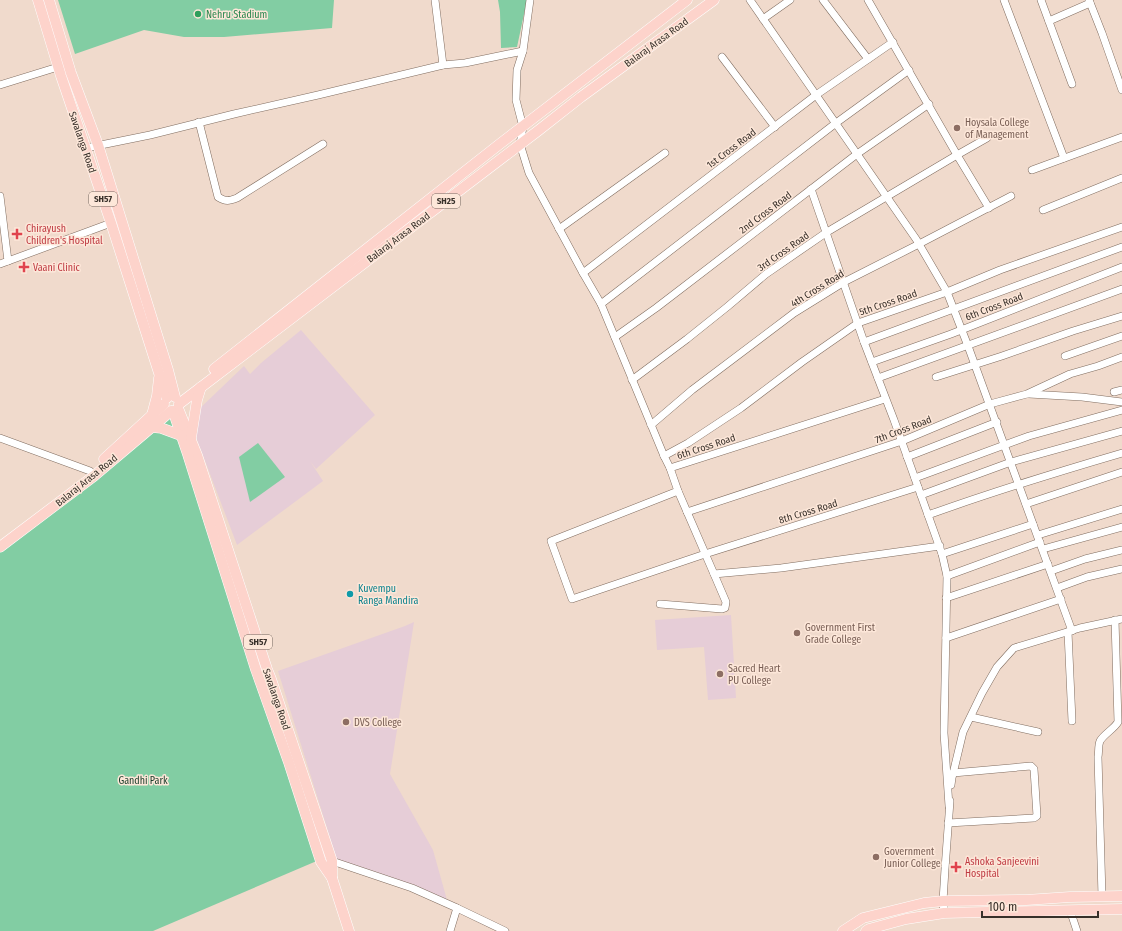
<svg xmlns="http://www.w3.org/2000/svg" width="1122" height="931" font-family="'Fira Sans Condensed',sans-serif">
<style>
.education{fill:#e6cdd7}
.green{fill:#82cda3}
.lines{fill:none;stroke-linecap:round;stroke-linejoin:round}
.street-casing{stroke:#806d60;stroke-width:8}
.primary-casing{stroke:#fff;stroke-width:11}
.street{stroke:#fff;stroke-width:7}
.primary{stroke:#fdd3cb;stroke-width:10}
.leisure-dot{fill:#2e9e5b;stroke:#fde7d9;stroke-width:1.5}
.education-dot{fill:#8d6e63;stroke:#fde7d9;stroke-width:1.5}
.health-dot{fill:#e0444e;stroke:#fde7d9;stroke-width:1.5}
.culture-dot{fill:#0f9aa8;stroke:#fde7d9;stroke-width:1.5}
.labels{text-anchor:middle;stroke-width:3;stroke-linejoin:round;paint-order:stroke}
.shield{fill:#fde7d9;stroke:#73675e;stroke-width:1}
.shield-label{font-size:9px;font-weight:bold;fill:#38302a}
.leisure-label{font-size:10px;fill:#27864d;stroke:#fde7d9;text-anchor:start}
.street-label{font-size:10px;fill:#38302a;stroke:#fde7d9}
.education-label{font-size:10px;fill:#785e54;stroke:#fde7d9;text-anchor:start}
.health-label{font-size:10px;fill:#be3a42;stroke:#fde7d9;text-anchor:start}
.culture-label{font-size:10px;fill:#0d838f;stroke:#fde7d9;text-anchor:start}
.park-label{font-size:10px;fill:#143926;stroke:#fde7d9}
</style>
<rect width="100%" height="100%" fill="#f0dacc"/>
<g class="education">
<path d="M301,330L375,415L316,469L310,461L323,481L237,545L196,437V412L244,366L250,374L261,363Z"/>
<path d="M731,615L736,698L708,700L704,647L657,650L655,620Z"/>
<path d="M414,622L390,774L433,850L447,900L338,863L278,671L405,626Z"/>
</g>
<g class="green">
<path d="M58,0H334L332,28L224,37H184L144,30L75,54Z"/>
<path d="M498,0H527L517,47L501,48L500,12Z"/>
<path d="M175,414L319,860L153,931H0V550Z"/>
<path d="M258,443L285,477L250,502L239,457Z"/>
</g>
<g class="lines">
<defs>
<g id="street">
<path d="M435,0L443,65"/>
<path d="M750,0L916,239L947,292L968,346L1072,631"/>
<path d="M823,0L868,59"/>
<path d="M868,0L957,155L989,208"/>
<path d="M1004,0L1064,158"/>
<path d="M1041,0L1072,84"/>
<path d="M1089,0L1102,33L1122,90"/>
<path d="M763,19L790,0"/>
<path d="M1049,21L1090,3"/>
<path d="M523,51L530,0"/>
<path d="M722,57L775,127"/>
<path d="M0,85L58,67"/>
<path d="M199,122L218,197C226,202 229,201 237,198L323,144"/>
<path d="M86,148L150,135L234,114L318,95L443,65L465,63L523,51L517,70L516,100L523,127L520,144L529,173L583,273L601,304L664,456L670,468L678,491L714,574L781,568L940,546"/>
<path d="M1032,170L1122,137"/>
<path d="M811,189L864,342L894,420L942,554L947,576L944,733L949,806"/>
<path d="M0,196L8,261"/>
<path d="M1043,210L1122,178"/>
<path d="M559,229L665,153"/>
<path d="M0,264L111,223"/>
<path d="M583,273L816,95L893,42"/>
<path d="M601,304L836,123L909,70"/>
<path d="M615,337L656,308L857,154L929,104"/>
<path d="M864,342L1122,247"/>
<path d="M1065,356L1122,336"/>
<path d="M872,362L951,334L1122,267"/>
<path d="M936,377L1002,356L1073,331L1122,316"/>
<path d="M878,378L1122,289"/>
<path d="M632,380L687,339L727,307L766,274L827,232L957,155L987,138"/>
<path d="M1114,392L1122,390"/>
<path d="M1029,394L1082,397L1122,402"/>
<path d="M651,425L692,390L794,313L844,282L919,244L1011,196"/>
<path d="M0,438L90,471L94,476"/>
<path d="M664,456L688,443L741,408L802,362L858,323L947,292L1000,270L1122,227"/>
<path d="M907,457L997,422"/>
<path d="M670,468L885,399"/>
<path d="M915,478L1029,436L1122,410"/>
<path d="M678,491L551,541L572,599L705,554L918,487"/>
<path d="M921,495L1011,462L1122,431"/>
<path d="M1026,504L1122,472"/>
<path d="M687,512L902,441L990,404L1027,394L1070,374L1098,366L1122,357"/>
<path d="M928,515C992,492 1057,472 1122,453"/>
<path d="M1038,535L1122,509"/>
<path d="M1043,549L1122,527"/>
<path d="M942,554L1033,524"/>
<path d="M1051,571L1085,559L1122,550"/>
<path d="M947,576L1040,542"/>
<path d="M1057,588L1087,577L1122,569"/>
<path d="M946,598L1048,564"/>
<path d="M660,604L722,609L725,608L726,602L714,574"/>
<path d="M1068,632L1072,721"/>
<path d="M946,638L1061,599"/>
<path d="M971,717L1038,732"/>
<path d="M951,785L952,778L963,732L982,693L997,667L1014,648L1080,628L1122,619"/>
<path d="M948,823L1034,818L1037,816L1034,769L1031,766L953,773"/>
<path d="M329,861H332L412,888L457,908L505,931"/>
<path d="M1102,896L1098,757C1099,752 1098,746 1100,741C1104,734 1114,729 1118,722L1115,620"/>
<path d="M1070,910L1077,931"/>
<path d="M944,913L943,901L945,869L950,801"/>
<path d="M450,931L457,908"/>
</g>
<g id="primary">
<path d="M38,0L61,76L111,223L167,398"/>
<path d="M49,0L71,73L98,145L168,370L175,397"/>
<path d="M214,369L501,143L687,0"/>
<path d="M179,404L539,130L581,97L714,0"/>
<path d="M178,408L197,455L267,669L271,679L332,861V878"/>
<path d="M173,411L188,455L256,670L289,763L321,862L332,878L349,931"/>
<path d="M152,415L157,396L159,378"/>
<path d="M151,427L161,428L180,435"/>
<path d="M191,438L197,400L201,387"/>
<path d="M104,459L164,404"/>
<path d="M0,547L94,476L171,411"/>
<path d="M843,931L863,918L924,903L943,901L1026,900L1070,897L1122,896"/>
<path d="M866,931L869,929L906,919L944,913L1122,909"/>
</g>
</defs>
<use href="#street" class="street-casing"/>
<use href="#primary" class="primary-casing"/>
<use href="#street" class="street"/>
<use href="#primary" class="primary"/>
</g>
<circle class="leisure-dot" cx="198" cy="14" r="4"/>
<g class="education-dot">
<circle cx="957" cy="128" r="4"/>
<circle cx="797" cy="633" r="4"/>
<circle cx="720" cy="674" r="4"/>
<circle cx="346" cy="722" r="4"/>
<circle cx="876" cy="857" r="4"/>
</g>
<g class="health-dot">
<path d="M15 228h4v4h4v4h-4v4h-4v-4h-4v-4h4z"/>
<path d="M22 261h4v4h4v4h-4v4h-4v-4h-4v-4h4z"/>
<path d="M954 861h4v4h4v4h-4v4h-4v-4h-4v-4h4z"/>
</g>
<circle class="culture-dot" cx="350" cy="594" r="4"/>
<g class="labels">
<g class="shield">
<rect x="89" y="192" width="28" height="14" rx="3"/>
<rect x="432" y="194" width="28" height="14" rx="3"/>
<rect x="244" y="635" width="28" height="14" rx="3"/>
</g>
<g class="shield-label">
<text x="103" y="202">SH57</text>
<text x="446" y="204">SH25</text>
<text x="258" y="645">SH57</text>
</g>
<g class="leisure-label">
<text x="206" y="18">Nehru Stadium</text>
</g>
<g class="street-label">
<text transform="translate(656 42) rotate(-36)" y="4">Balaraj Arasa Road</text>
<text transform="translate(83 142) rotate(71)" y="4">Savalanga Road</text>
<text transform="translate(731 148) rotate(-37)" y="4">1st Cross Road</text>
<text transform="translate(765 212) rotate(-37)" y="4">2nd Cross Road</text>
<text transform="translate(398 237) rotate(-37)" y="4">Balaraj Arasa Road</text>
<text transform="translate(783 251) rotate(-35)" y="4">3rd Cross Road</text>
<text transform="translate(817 288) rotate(-32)" y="4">4th Cross Road</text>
<text transform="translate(888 302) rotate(-19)" y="4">5th Cross Road</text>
<text transform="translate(994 306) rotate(-21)" y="4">6th Cross Road</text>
<text transform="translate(903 429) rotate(-21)" y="4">7th Cross Road</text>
<text transform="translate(706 446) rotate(-18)" y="4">6th Cross Road</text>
<text transform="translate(86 480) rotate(-39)" y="4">Balaraj Arasa Road</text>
<text transform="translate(808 511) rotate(-17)" y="4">8th Cross Road</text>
<text transform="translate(277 699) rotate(71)" y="4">Savalanga Road</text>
</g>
<g class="education-label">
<text x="965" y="126">Hoysala College<tspan x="965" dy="12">of Management</tspan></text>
<text x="805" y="631">Government First<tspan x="805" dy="12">Grade College</tspan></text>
<text x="728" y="672">Sacred Heart<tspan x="728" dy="12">PU College</tspan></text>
<text x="354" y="726">DVS College</text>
<text x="884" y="855">Government<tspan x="884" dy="12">Junior College</tspan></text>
</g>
<g class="health-label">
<text x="26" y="232">Chirayush<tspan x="26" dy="12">Children's Hospital</tspan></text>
<text x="33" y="271">Vaani Clinic</text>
<text x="965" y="865">Ashoka Sanjeevini<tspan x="965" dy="12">Hospital</tspan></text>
</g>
<g class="culture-label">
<text x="358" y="592">Kuvempu<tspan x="358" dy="12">Ranga Mandira</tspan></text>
</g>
<g class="park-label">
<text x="143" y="784">Gandhi Park</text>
</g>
</g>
<path d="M982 911v6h116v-6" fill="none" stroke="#38302a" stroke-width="2"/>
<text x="988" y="911" font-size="12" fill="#38302a" stroke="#fde7d9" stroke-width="3" paint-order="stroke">100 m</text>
</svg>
